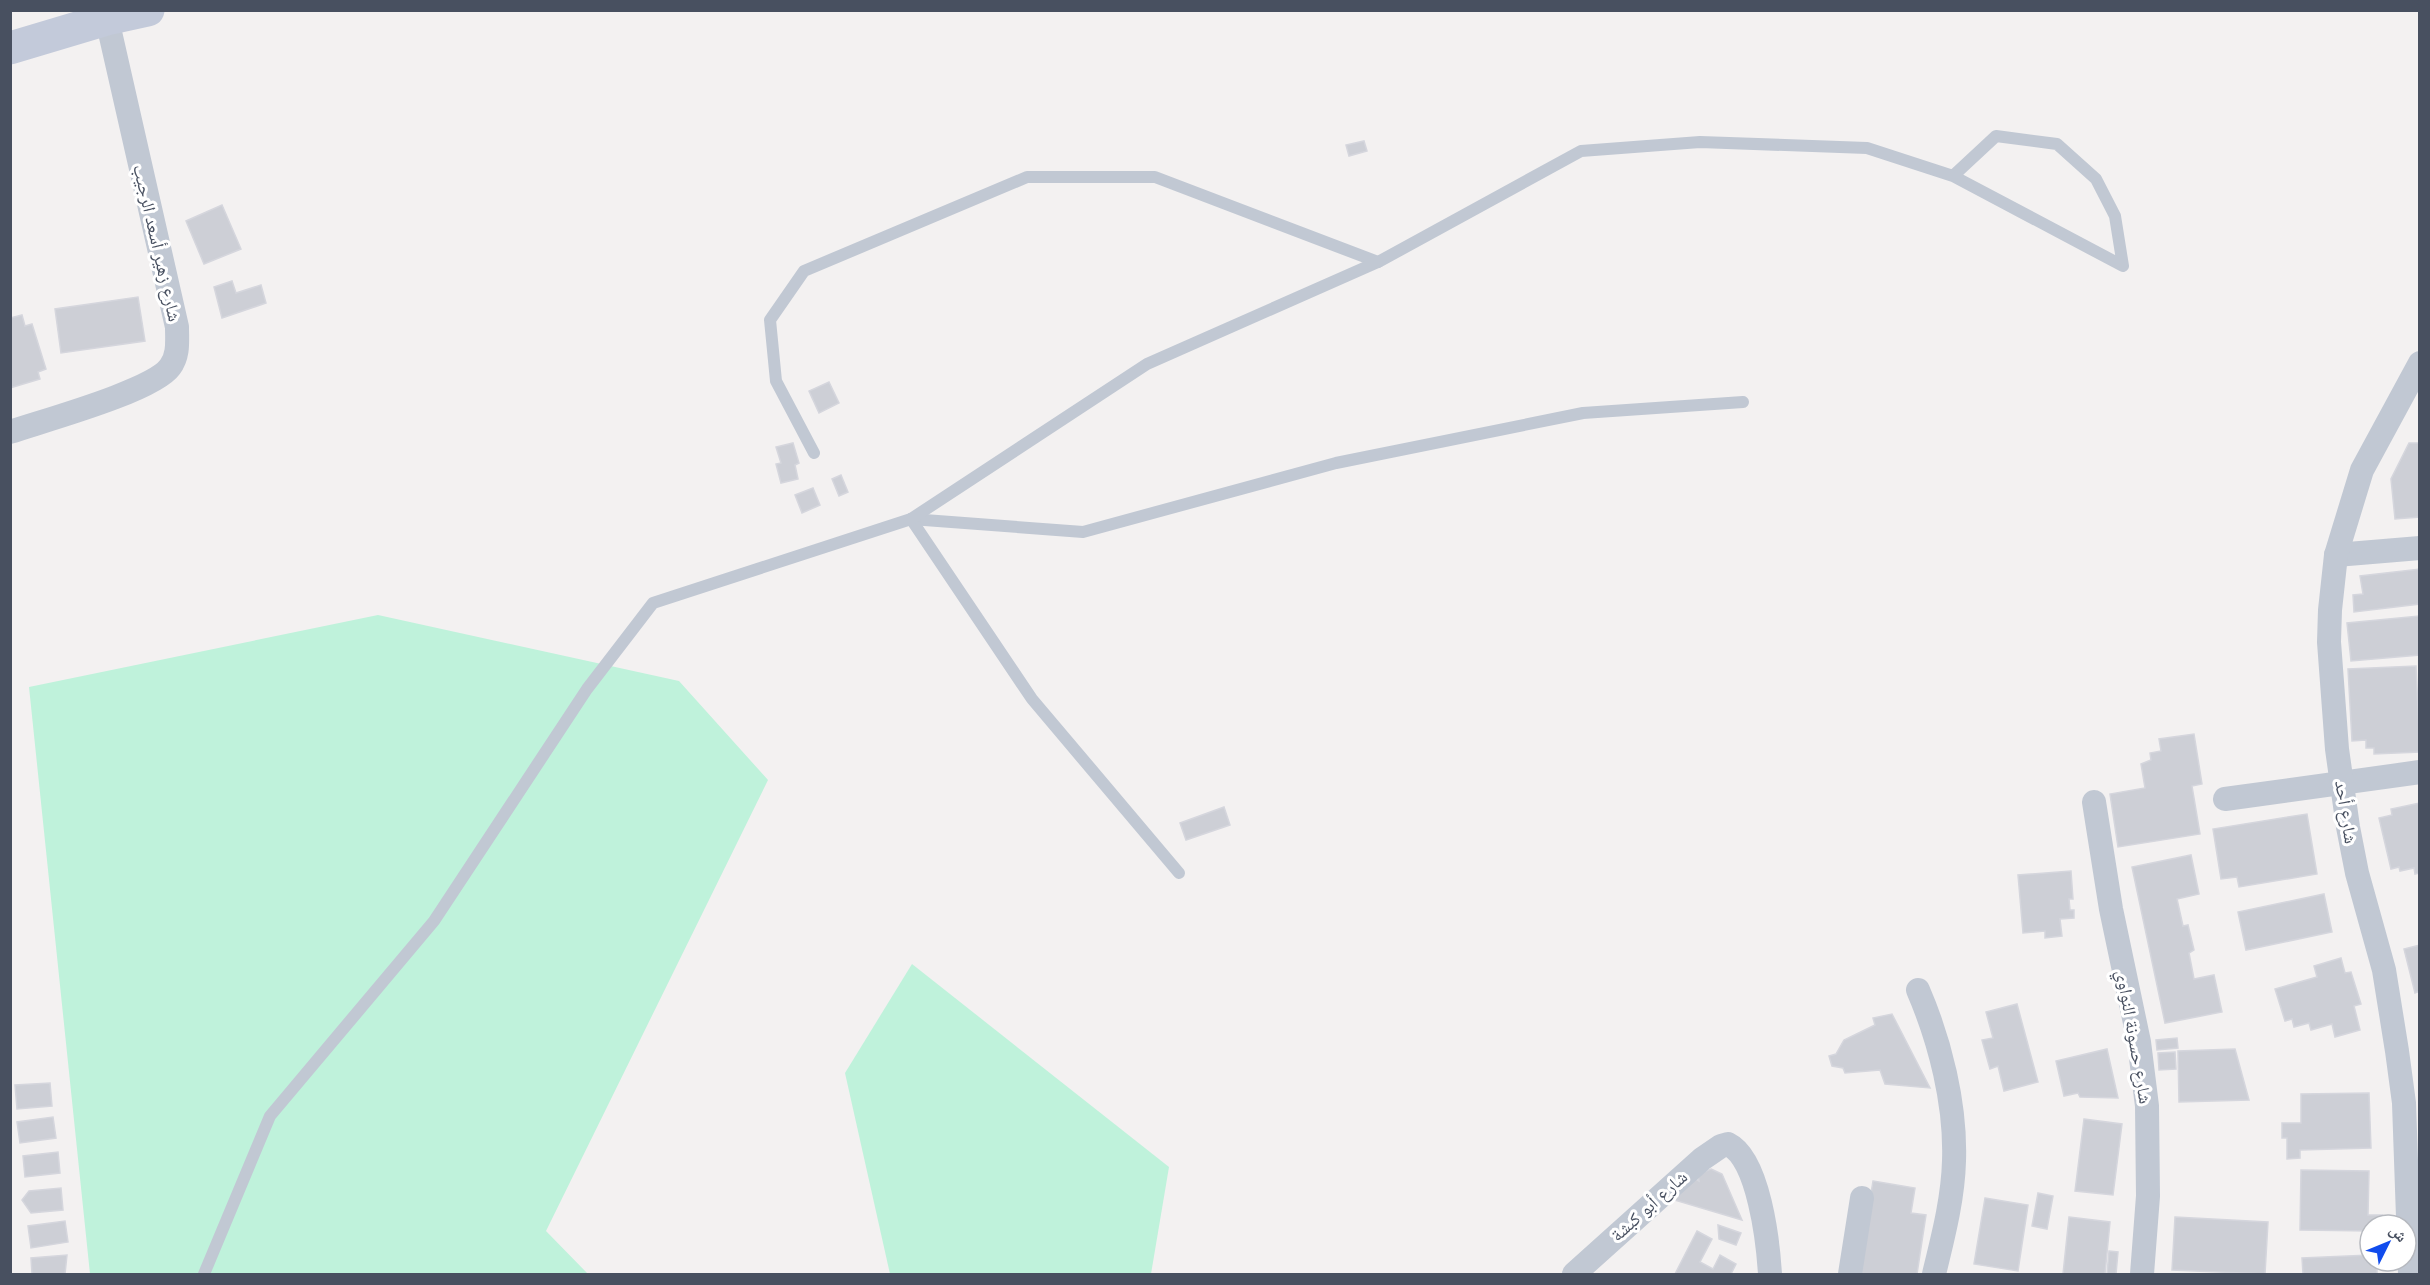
<svg xmlns="http://www.w3.org/2000/svg" width="2430" height="1285" font-family="Jost,'Noto Naskh Arabic',sans-serif">
<style>
.green{fill:#bff2db}
.building{fill:#cdcfd6;stroke:#d5d6dd;stroke-width:1.5}
.lines{fill:none;stroke-linecap:round;stroke-linejoin:round}
.lane{stroke:#c1c8d3;stroke-width:12}
.street{stroke:#c1c8d3;stroke-width:24}
.secondary{stroke:#c3cada;stroke-width:33}
.labels{text-anchor:middle;stroke-width:6;stroke-linejoin:round;paint-order:stroke}
.street-label{font-size:18px;fill:#485060;stroke:#fff}
</style>
<rect width="100%" height="100%" fill="#f3f1f1"/>
<g class="green">
<path d="M378,615L679,681L768,780L546,1231L588,1274H90L29,687Z"/>
<path d="M912,964L1169,1167L1151,1274H890L845,1073Z"/>
</g>
<g class="building">
<path d="M1364,141L1367,151L1349,156L1346,145Z"/>
<path d="M222,205L241,249L204,264L186,221Z"/>
<path d="M232,281L236,293L261,285L266,303L222,318L214,287Z"/>
<path d="M138,297L145,341L61,353L55,309Z"/>
<path d="M22,315L25,326L32,324L46,369L38,372L40,379L10,388V318Z"/>
<path d="M829,382L839,403L819,413L809,391Z"/>
<path d="M793,443L799,463L795,465L798,479L781,483L776,464L781,463L776,447Z"/>
<path d="M2409,443H2420V517L2395,519L2391,479Z"/>
<path d="M841,475L848,492L839,496L832,479Z"/>
<path d="M813,488L820,505L802,513L795,495Z"/>
<path d="M2420,569V604L2354,612L2353,595L2363,594L2360,576Z"/>
<path d="M2419,616L2420,655L2351,661L2347,623Z"/>
<path d="M2416,666L2420,752L2374,754V748H2366V740L2352,741L2348,669Z"/>
<path d="M2194,734L2202,784L2192,786L2200,834L2118,847L2110,794L2145,788L2141,764L2151,760L2150,753L2161,751L2159,739Z"/>
<path d="M2420,803V873L2415,874L2414,868L2400,871L2399,867L2391,869L2379,818L2392,815L2391,809Z"/>
<path d="M1224,807L1230,825L1186,840L1180,823Z"/>
<path d="M2307,814L2317,874L2239,887L2237,877L2221,879L2213,829Z"/>
<path d="M2191,855L2199,894L2177,899L2183,926L2188,925L2194,950L2189,953L2194,979L2214,975L2222,1012L2165,1023L2132,867Z"/>
<path d="M2071,871L2073,899H2069L2070,910H2074V918L2060,919L2062,936L2045,938V931L2023,933L2018,875Z"/>
<path d="M2324,894L2332,932L2246,950L2238,912Z"/>
<path d="M2420,945V991L2415,993L2404,949Z"/>
<path d="M2341,958L2345,973L2351,972L2361,1004L2354,1006L2360,1030L2335,1037L2332,1024L2311,1030L2309,1023L2294,1027L2292,1019L2285,1021L2275,989L2317,977L2314,966Z"/>
<path d="M2017,1004L2038,1082L2004,1091L1998,1066L1990,1069L1982,1040L1993,1038L1986,1012Z"/>
<path d="M1892,1014L1930,1088L1885,1084L1880,1070L1845,1073L1843,1068L1832,1066L1829,1056L1836,1054L1844,1040L1875,1025L1873,1018Z"/>
<path d="M2177,1038L2178,1048L2157,1050L2156,1040Z"/>
<path d="M2107,1049L2118,1098L2080,1097L2078,1093L2064,1096L2056,1061Z"/>
<path d="M2235,1049L2249,1100L2179,1102L2178,1051Z"/>
<path d="M2175,1052L2176,1069L2159,1070L2158,1053Z"/>
<path d="M50,1083L52,1106L17,1109L15,1085Z"/>
<path d="M2369,1093L2371,1148L2300,1150V1158L2287,1159V1138H2282V1123H2301V1094Z"/>
<path d="M53,1117L56,1138L20,1143L17,1122Z"/>
<path d="M2084,1119L2122,1124L2113,1195L2075,1191Z"/>
<path d="M58,1152L60,1173L25,1177L23,1156Z"/>
<path d="M1711,1169L1722,1174L1742,1220L1671,1199L1694,1178L1699,1181L1698,1174Z"/>
<path d="M2301,1170L2369,1171L2368,1215H2382V1225H2370V1231L2300,1230Z"/>
<path d="M1873,1181L1915,1188L1911,1213L1926,1215L1917,1274H1858Z"/>
<path d="M61,1188L63,1210L31,1213L22,1200L29,1191Z"/>
<path d="M2038,1193L2053,1196L2047,1229L2032,1226Z"/>
<path d="M1985,1198L2028,1205L2018,1271L1974,1264Z"/>
<path d="M2069,1217L2110,1222L2105,1274H2063Z"/>
<path d="M2175,1217L2268,1222L2265,1274L2172,1270Z"/>
<path d="M65,1221L68,1242L31,1248L28,1226Z"/>
<path d="M1718,1225L1741,1233L1736,1245L1719,1239Z"/>
<path d="M1697,1231L1712,1239L1700,1262L1713,1269L1720,1255L1736,1264L1731,1274H1675Z"/>
<path d="M2109,1251L2118,1252L2116,1274H2107Z"/>
<path d="M67,1255L65,1274H32L31,1258Z"/>
<path d="M2370,1255V1261H2377V1274H2303L2302,1258Z"/>
</g>
<g class="lines">
<g class="lane">
<path d="M814,453L776,381L770,320L804,271L1027,177H1155L1378,262"/>
<path d="M911,519L1083,532L1336,463L1583,413L1743,402"/>
<path d="M911,519L1032,699L1179,873"/>
<path d="M204,1274L270,1116L434,921L587,689L653,603L911,519L1147,364L1380,261L1581,151L1700,142L1867,148L1953,176L2123,266L2115,216L2096,179L2057,144L1996,136L1953,176"/>
</g>
<g class="street">
<path d="M10,432C42,421 153,391 170,367C179,355 177,341 177,327L107,19"/>
<path d="M2336,555L2420,548"/>
<path d="M2225,799L2420,772"/>
<path d="M2094,802L2111,909L2139,1042L2147,1106L2148,1196L2142,1274"/>
<path d="M1918,990C1940,1041 1956,1104 1954,1161C1953,1199 1943,1237 1934,1274"/>
<path d="M1574,1274L1702,1159L1721,1146L1728,1144C1759,1159 1768,1242 1770,1274"/>
<path d="M1850,1274L1862,1198"/>
<path d="M2410,1274L2404,1103L2397,1051L2384,970L2357,873L2348,827L2337,749L2329,642L2330,610L2336,555L2362,470L2420,363"/>
</g>
<path class="secondary" d="M10,48L107,19L148,10"/>
</g>
<g class="labels">
<g class="street-label">
<text transform="translate(157 243) rotate(77)" y="6">شارع زهير أسعد الرجيب</text>
<text transform="translate(2346 812) rotate(81)" y="6">شارع أحد</text>
<text transform="translate(2134 1037) rotate(80)" y="6">شارع حسونة النواوي</text>
<text transform="translate(1649 1206) rotate(-42)" y="6">شارع أبو كبشة</text>
</g>
</g>
<rect width="2430" height="1285" fill="none" stroke="#485060" stroke-width="24"/>
<g transform="translate(2388 1243) rotate(47)"><circle r="28" fill="#ffffff" stroke="#b6b9bf" stroke-width="1.5"/>
<path d="M0-4.5L10 22L0 15L-10 22Z" fill="#114ced"/>
<text y="-9" font-size="16" font-weight="bold" text-anchor="middle" fill="#485060">ش</text>
</g>
</svg>
